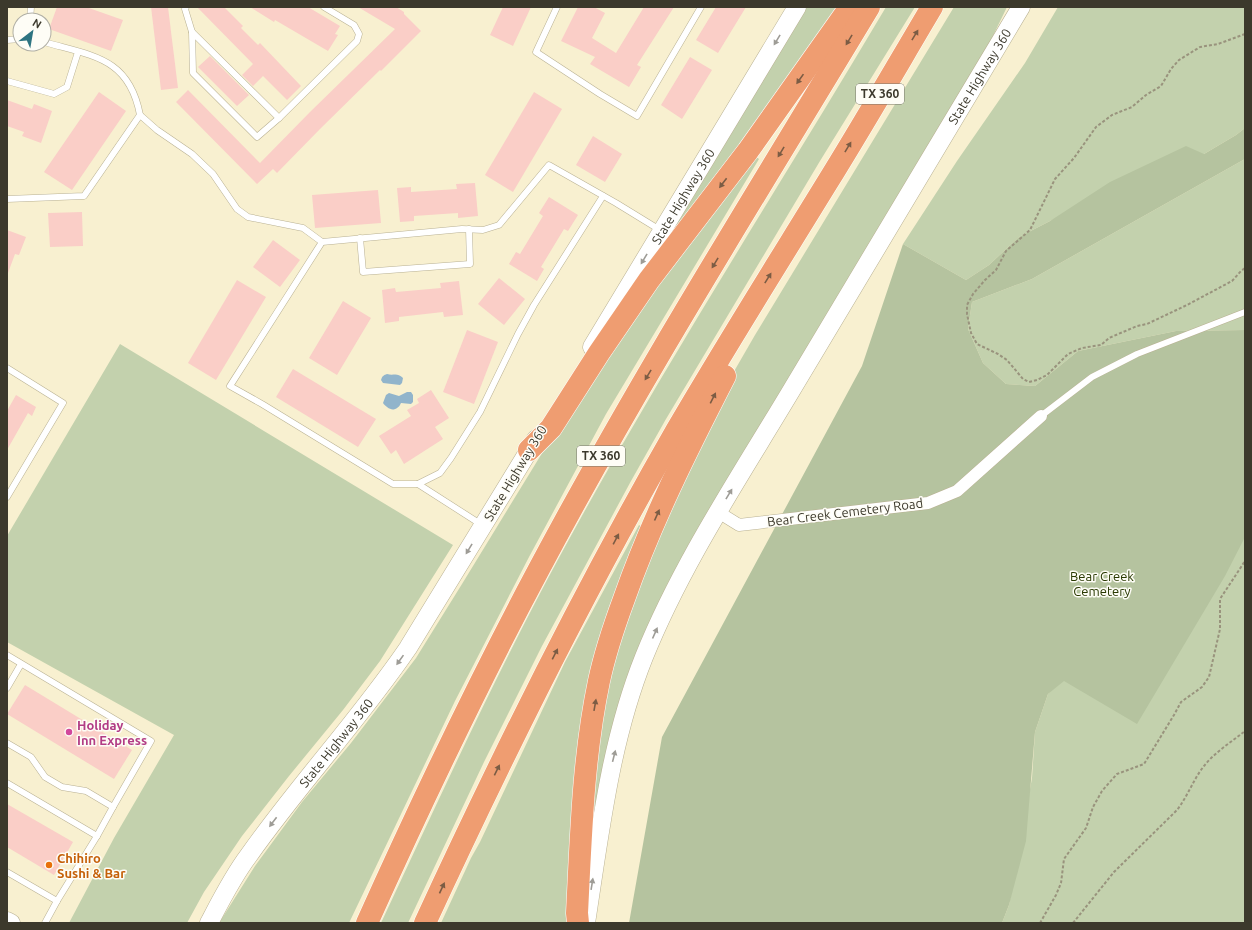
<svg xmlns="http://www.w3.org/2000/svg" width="1252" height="930" font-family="Ubuntu,sans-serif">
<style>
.green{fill:#c3d1ad}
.forest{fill:#b5c39f}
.water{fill:#91b4cb}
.building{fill:#facec7}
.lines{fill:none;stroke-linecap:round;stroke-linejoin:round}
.service-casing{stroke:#b9b193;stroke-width:7}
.minor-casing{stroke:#b9b193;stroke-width:13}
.secondary-casing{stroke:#b9b193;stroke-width:19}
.motorway-casing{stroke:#fff;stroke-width:23}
.path{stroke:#99937d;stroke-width:2;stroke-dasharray:3 2;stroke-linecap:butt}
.service{stroke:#fff;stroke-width:6}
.minor{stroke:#fff;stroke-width:12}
.secondary{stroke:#fff;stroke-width:18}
.motorway{stroke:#ef9d71;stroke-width:22}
.oneway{fill:#7b5c44}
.oneway2{fill:#9e9c96}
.hotel-dot{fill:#d1479c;stroke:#fefdf6;stroke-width:1.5}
.food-dot{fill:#e8710a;stroke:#fefdf6;stroke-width:1.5}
.labels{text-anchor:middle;stroke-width:3;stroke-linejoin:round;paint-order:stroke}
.shield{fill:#fefdf6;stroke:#767469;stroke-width:1}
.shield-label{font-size:12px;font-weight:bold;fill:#3c392c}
.street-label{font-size:13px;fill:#3c392c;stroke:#fefdf6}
.park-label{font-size:13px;fill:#283800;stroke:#fefdf6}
.hotel-label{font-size:13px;font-weight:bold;fill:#b23c85;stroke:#fefdf6;text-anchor:start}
.food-label{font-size:13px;font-weight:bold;fill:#c56008;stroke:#fefdf6;text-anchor:start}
</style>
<rect width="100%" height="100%" fill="#f8f0d0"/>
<g class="green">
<path d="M805,7H842L715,185L653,256Z"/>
<path d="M886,7H915L820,161L666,419L631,481L542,646L484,762L408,923H381C439,799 496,674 561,554C662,368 778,189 886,7Z"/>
<path d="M954,7H1007L990,42L674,576L596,807L593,806L597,725L619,627L725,387L755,335Z"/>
<path d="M1058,7H1245V128L1236,135L1204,154L1050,221L1019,237L989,265L966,280L903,244L957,161L1025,63Z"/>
<path d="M753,154L759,159L606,414L529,557L455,701L349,923H219L255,866L302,802L351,743L416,658L462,584L555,432L617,334Z"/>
<path d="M1245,159V330L1176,331L1078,351L1035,386L1006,384L983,363L968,329L972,302L1032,279Z"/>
<path d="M120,344L453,545L380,661L343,710L289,776L242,836L204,892L187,923H69L114,838L174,735L7,642V536Z"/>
<path d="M1245,461V923H1002L1009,905L1032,778L1035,732L1048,694Z"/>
<path d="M639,525L645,528L603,641L571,923H441L471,858L480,842L565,662Z"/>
</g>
<path class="forest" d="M1245,128V159L1032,279L972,302L968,329L983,363L1006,384L1035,386L1078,351L1176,331L1245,330V537L1225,576L1137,724L1064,681L1048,694L1035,732L1026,841L1009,905L1002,923H629L662,737L862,366L903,244L966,280L989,265L1019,237L1050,221L1110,182L1186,146L1204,154L1236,135Z"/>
<g class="water">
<path d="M387,374C394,376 397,372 403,378L402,383L400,385L383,383L381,380C382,376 384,375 387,374Z"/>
<path d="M407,392H411L413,395V402L411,404L401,403C400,405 399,407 397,408C392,412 386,407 383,403L386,395L389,393L399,396Z"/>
</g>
<g class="building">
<path d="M57,7H86L123,20L111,51L49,29Z"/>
<path d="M151,7H168L178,88L161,90Z"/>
<path d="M197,7H224L243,26L241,28L258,45L260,43L301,86L287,100L263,76L253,86L242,75L253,64Z"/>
<path d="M250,7H308L340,26L335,34L338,35L328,51L275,20L274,22Z"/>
<path d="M358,7H396L404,12V14L421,31L381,71L380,70L320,129L277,173L273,169L257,184L176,102L188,90L260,163L310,112L395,29Z"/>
<path d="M503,7H531L513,46L490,35Z"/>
<path d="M578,7H594L605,13L592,38L616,53L644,7H674L637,65L641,67L629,87L590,64L595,57L561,41Z"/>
<path d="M716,7H746L718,53L696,40Z"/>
<path d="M210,56L249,95L237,106L198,67Z"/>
<path d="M690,57L712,70L682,119L661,105Z"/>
<path d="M99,92L126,111L72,190L44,172Z"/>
<path d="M534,92L562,109L513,192L485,175Z"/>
<path d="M7,100L32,109L34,104L52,111L41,143L22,136L24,132L7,126Z"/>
<path d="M593,136L622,154L605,182L576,165Z"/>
<path d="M475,183L478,216L458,218V213L414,216V221L400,222L397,188L411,187V192L457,189L456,184Z"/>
<path d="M378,190L381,223L315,228L312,195Z"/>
<path d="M549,197L578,215L568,231L564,229L541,267L544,269L537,281L509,264L516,252L520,254L543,216L539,213Z"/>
<path d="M82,212L83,246L50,247L48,213Z"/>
<path d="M7,230L26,237L19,255L15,254L8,273L7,272Z"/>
<path d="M273,240L300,260L280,287L253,267Z"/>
<path d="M499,278L525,299L504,325L478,304Z"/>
<path d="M237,280L266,297L216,380L188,363Z"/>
<path d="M459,281L463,315L444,317L443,312L399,317V321L385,323L382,290L395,288L396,292L441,288L440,283Z"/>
<path d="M343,301L371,318L337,375L309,358Z"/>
<path d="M467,330L498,342L474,404L443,392Z"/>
<path d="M293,369L376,419L358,447L276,397Z"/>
<path d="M431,390L449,418L435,427L443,439L404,464L396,450L391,454L379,436L411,416L407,410L419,403L417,399Z"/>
<path d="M16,395L36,407L32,416L28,413L7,450V411Z"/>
<path d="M25,685L132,750L114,779L7,714Z"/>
<path d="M7,804L73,842L54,875L7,847Z"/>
</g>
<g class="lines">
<defs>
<g id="service">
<path d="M186,7L185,9L192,32L279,118L357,41L359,34L354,25L324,7"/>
<path d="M557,7L536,52L600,94L637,116L701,7"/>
<path d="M30,20L31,7"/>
<path d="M192,32L193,73L257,137L279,118"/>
<path d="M7,40L20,39"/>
<path d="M7,81L54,94L67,87L78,52"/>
<path d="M140,115L157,130L192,154L213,174L237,209L248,217L303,228L322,242L230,386L262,404L393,484H418L482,525"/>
<path d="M7,199L84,196L140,115C129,57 92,56 44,42"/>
<path d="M360,238L363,272L470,264L469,229"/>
<path d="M322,242L462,229L483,230L499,225L549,165L616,203L660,230"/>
<path d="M7,368L63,403L7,497"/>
<path d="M1041,416L1092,377L1137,354L1245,312"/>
<path d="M418,484L440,473L451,458L480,412L518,334L534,305L603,196"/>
<path d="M7,655L151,741L113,807L86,791L62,787L45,777L31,757L7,743"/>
<path d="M7,688L21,664"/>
<path d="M7,783L97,836L57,901"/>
<path d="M97,836L113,807"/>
<path d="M7,872L57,901L45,923"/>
</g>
<path id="minor" d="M718,512L739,525L928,503L957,491L1041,416"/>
<g id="secondary">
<path id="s1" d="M592,347L797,7"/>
<path d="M7,921L11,923"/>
<path id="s2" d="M209,923C221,900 233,876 249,855C299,784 359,720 408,648L536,439"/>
<path id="s3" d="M586,923C600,833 610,742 644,657C682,563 739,478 791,391C867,263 944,135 1021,7"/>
</g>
<g id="motorway">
<path d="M529,450L551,428L599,353L649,280L748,151L850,7"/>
<path d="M367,923C421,803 477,685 539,569C641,377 757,193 869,7"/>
<path d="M425,923C502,756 584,591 676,431C725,347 776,266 827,183C863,125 897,66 932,7"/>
<path d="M578,923L577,913C581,835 583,757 599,681C605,653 614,626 624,599C651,522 687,450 725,376"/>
</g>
</defs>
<use href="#service" class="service-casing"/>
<use href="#minor" class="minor-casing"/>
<use href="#secondary" class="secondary-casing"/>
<use href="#motorway" class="motorway-casing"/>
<g class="path">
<path d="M1245,34L1218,44L1200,47L1179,60L1171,69L1161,86L1146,95L1132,107L1112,115L1096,127L1074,158L1055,179L1030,230L1006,251L996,270L985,280L973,294L967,305V314L971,333L977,344L998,354L1007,360L1023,379L1029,382L1037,380L1047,375L1068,354L1082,348L1101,345L1109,338L1137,326L1147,324L1187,305L1232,281L1241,271L1245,268"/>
<path d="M1040,923L1056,895L1061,883L1064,859L1086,828L1093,807L1102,791L1117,774L1144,764L1174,715L1181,702L1202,687L1209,677L1220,629V599L1245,561"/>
<path d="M1073,923L1114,872L1177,810C1187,797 1192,783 1201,770C1212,754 1230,743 1245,731"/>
</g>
<use href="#service" class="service"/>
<use href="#minor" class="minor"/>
<use href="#secondary" class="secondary"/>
<use href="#motorway" class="motorway"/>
</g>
<defs><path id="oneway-solid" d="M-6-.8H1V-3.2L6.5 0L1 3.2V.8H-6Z"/></defs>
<g class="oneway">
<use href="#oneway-solid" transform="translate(915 35) rotate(-59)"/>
<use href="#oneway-solid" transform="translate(849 40) rotate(121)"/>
<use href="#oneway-solid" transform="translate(800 79) rotate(125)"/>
<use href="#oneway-solid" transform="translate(848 147) rotate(-59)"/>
<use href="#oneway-solid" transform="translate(781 152) rotate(121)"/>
<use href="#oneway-solid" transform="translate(723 183) rotate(127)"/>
<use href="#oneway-solid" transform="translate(715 263) rotate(121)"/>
<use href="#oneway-solid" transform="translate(768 278) rotate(-58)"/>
<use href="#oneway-solid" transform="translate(648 375) rotate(121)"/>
<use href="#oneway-solid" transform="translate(713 398) rotate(-63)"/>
<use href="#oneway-solid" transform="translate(657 515) rotate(-66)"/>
<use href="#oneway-solid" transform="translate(616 539) rotate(-62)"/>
<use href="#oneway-solid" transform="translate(555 654) rotate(-63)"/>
<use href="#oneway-solid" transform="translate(595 705) rotate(-80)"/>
<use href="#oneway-solid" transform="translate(497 770) rotate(-64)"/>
<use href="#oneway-solid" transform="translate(442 888) rotate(-65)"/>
</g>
<g class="oneway2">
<use href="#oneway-solid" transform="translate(777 40) rotate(121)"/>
<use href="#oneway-solid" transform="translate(644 259) rotate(121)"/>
<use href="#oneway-solid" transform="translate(729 494) rotate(-59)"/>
<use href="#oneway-solid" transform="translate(469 549) rotate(121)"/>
<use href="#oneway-solid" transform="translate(655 633) rotate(-66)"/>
<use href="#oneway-solid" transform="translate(400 660) rotate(125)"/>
<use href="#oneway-solid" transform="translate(614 756) rotate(-76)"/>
<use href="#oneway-solid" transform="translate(273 822) rotate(127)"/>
<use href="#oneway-solid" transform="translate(592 884) rotate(-81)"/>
</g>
<circle class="hotel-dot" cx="69" cy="732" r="4"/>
<circle class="food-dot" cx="49" cy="865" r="4"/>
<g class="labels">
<g class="shield">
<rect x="856" y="84" width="48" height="20" rx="3"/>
<rect x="577" y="446" width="48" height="20" rx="3"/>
</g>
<g class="shield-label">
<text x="880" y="98">TX 360</text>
<text x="601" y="460">TX 360</text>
</g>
<g class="street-label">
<text dy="5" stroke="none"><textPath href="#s3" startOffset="944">State Highway 360</textPath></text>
<text dy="5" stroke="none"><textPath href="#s1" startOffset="176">State Highway 360</textPath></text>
<text transform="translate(515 473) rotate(-59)" y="5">State Highway 360</text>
<text transform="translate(845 512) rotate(-7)" y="5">Bear Creek Cemetery Road</text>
<text dy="5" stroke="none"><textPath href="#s2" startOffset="221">State Highway 360</textPath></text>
</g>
<g class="park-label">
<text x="1102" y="581">Bear Creek<tspan x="1102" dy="15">Cemetery</tspan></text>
</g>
<g class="hotel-label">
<text x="77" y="730">Holiday<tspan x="77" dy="15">Inn Express</tspan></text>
</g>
<g class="food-label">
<text x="57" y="863">Chihiro<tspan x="57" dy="15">Sushi &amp; Bar</tspan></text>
</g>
</g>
<rect width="1252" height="930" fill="none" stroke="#3c392c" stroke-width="16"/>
<g transform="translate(32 32) rotate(31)"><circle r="19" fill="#fefdf6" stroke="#b0afa5"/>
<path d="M0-3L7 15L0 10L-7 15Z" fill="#2e7481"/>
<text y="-6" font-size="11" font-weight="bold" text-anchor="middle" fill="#3c392c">N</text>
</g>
</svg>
